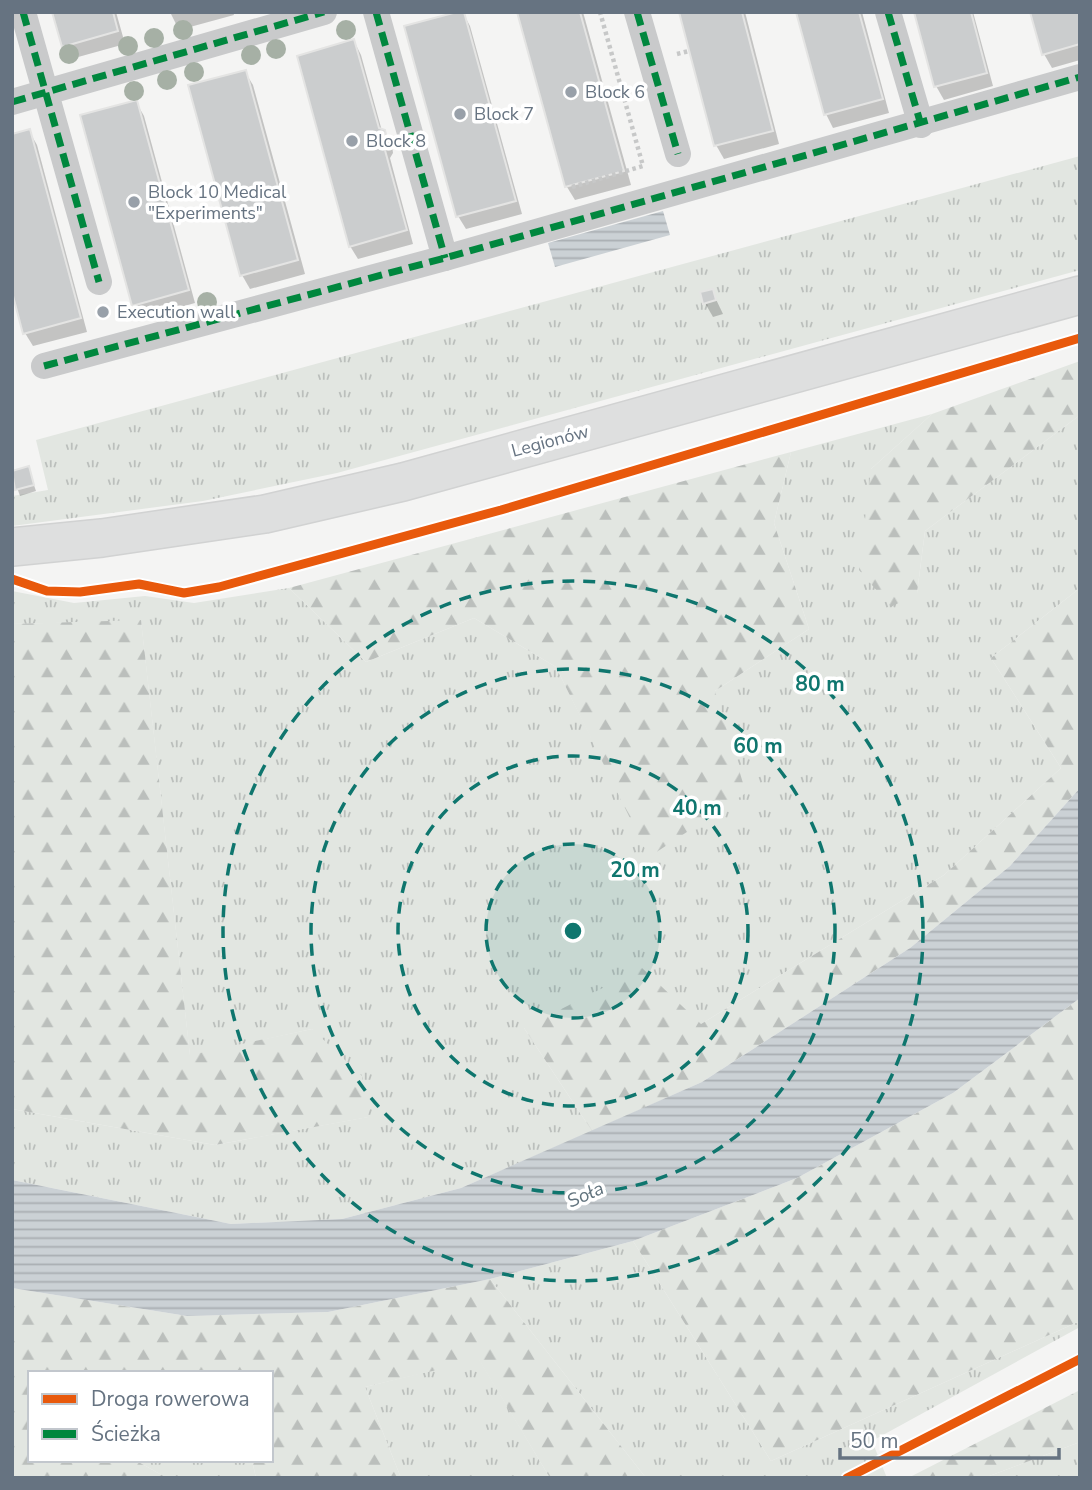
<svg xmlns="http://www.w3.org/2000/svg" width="1092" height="1490" font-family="'Nunito Sans',sans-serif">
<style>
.grass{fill:url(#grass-tufts)}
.forest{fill:url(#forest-firs)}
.water{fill:url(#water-rules)}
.shadow{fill:#0003}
.building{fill:#cbcdce;stroke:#e4e4e3;stroke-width:2}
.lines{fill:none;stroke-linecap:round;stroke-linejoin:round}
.secondary-casing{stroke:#d1d2d2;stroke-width:40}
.path{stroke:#c7c8c8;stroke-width:4.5;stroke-dasharray:3.5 3.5;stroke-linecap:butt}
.street{stroke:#c9cacb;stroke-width:26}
.secondary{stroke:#dedfdf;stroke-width:37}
.quiet{stroke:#00873e;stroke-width:7;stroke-dasharray:14 7;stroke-linecap:butt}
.cycleway-casing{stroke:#fff;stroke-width:13}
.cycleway{stroke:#e8590c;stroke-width:9}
.tree{fill:#a6b0a5}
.ring{fill:none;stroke:#0f766e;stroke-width:3.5;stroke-dasharray:12 9}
.poi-dot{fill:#98a0a9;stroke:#fff;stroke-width:2.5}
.labels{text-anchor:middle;stroke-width:7;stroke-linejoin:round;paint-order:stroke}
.poi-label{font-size:18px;fill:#667381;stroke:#fff;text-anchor:start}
.street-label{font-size:18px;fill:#667381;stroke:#fff}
.water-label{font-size:19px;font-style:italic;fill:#62747e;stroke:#fff}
.centre{fill:#0f766e;stroke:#fff;stroke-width:3.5}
.ring-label{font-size:21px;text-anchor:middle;font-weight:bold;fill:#0f766e;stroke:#fff;stroke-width:7;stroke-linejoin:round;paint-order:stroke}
</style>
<defs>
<pattern id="grass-tufts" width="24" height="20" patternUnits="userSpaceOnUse" patternTransform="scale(1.75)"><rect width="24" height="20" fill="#e2e6e1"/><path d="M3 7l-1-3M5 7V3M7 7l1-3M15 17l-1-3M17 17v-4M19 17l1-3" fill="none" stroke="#bbbfbc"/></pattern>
<pattern id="forest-firs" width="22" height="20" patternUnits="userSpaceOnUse" patternTransform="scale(1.75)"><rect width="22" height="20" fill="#e2e6e1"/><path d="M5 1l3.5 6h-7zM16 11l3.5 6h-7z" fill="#bbbfbc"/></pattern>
<pattern id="water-rules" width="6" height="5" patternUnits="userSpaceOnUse" patternTransform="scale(1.75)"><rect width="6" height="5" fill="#cbd1d5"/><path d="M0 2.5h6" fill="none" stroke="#a9aeb2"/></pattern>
</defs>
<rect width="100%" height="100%" fill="#f4f4f3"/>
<g class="grass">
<path d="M1080,156V270L337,473L203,501L12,526V496L48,490L36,440Z"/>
<path d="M932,414L871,469L917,593L925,531L1080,415V588L991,658L1061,768L944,875L701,1024L524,1028L592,1131L461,1188L342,1219L231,1224L12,1180V1109L215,1145L368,1117L312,1029L190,1056L141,621L12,624V591L74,603L145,596L194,603L289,588L366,662L474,618L556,667L650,856L715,691L809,629L774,523L791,452Z"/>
<path d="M633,1241L771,1461L1080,1321V1327L872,1441L887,1478H646L490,1279Z"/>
<path d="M479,1359L550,1478H401L365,1387Z"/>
<path d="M1080,1442V1478H984Z"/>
<path d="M135,1460H252L256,1478H167Z"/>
</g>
<g class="forest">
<path d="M1080,361V415L925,531L917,593L891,607L859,570L871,469L932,414Z"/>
<path d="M791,452L774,523L809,629L715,691L746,793L649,857L556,667L474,618L366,662L289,588Z"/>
<path d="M1080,588V788L1010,866L910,948L702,1082L592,1131L524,1028L642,968L701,1024L944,875L1061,768L991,658Z"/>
<path d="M141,620L190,1055L312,1029L362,1076L369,1117L215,1145L12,1109V624Z"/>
<path d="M1080,998V1321L771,1461L633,1241L797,1178L953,1093Z"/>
<path d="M490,1279L646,1478H550L479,1360L365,1387L401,1478H256L252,1460H271V1373H30V1460H135L167,1478H12V1288L187,1316L328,1312Z"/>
<path d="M1080,1390V1442L984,1478H908Z"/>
</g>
<g class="water">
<path d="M663,211L670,235L555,267L548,243Z"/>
<path d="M1080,788V998L953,1093L797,1178L633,1241L490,1279L328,1312L187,1316L12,1288V1180L231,1224L342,1219L461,1188L702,1082L910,948L1010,866Z"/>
</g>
<g class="shadow">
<path d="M54,12H116L125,44L71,59L64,46Z"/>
<path d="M170,12H233L234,15L179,30Z"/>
<path d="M519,12H583L631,185L575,200L567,187Z"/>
<path d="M681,12H745L779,144L724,159L716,145Z"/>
<path d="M798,12H862L889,113L833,128L826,114Z"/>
<path d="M916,12H973L993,86L944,100L936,86Z"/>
<path d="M1080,12V60L1052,68L1044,54Z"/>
<path d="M463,13L470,26L522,214L466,229L458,216Z"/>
<path d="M354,41L361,55L382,131L392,145L393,153L390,158L413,244L358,259L350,246Z"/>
<path d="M245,72L253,85L305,274L250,289L242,275Z"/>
<path d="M136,102L144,116L195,303L141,318L134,305Z"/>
<path d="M29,131L37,145L87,332L33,346L25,333Z"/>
<path d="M712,291L723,314L713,317L705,303Z"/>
<path d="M28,468L36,491L20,496L12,473Z"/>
</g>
<g class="building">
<path d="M52,12H113L118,31L62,47Z"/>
<path d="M457,12H464L516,201L456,217L404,26Z"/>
<path d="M517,12H580L624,171L565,187Z"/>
<path d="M679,12H742L773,131L714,146Z"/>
<path d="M796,12H859L883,99L824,115Z"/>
<path d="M914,12H971L987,73L934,87Z"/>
<path d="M1030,12H1080V44L1042,55Z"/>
<path d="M354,39L379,128L385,130L387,139L383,143L407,230L349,247L297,56Z"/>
<path d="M246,70L298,260L240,276L188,85Z"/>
<path d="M137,100L189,290L132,306L80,115Z"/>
<path d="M30,129L81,318L23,334L12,292V134Z"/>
<path d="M713,289L716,300L703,304L700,292Z"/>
<path d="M29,466L34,485L15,490L12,471Z"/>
</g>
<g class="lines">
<defs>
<path id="secondary" d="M12,547L102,538L265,514L403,482L1080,295"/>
</defs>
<use href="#secondary" class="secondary-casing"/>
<g class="path">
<path d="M677,54L689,51"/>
<path d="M572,187L643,166L600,12"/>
</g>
<g class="street">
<path d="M23,12L99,282"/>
<path d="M376,12L445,258"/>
<path d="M637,12L678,154"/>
<path d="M888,12L921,125"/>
<path d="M12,102L324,12"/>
<path d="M44,366L445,258L1080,77"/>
</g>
<use href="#secondary" class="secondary"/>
<g class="quiet">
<path d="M23,12L99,282"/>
<path d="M376,12L445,258"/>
<path d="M637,12L678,154"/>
<path d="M888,12L921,125"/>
<path d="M12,102L324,12"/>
<path d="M44,366L445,258L1080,77"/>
</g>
<defs>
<g id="cycleway">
<path d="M12,579L47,591L80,592L139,584L184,593L219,587L501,510L1080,338"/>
<path d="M847,1478L1080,1359"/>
</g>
</defs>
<use href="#cycleway" class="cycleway-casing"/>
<use href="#cycleway" class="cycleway"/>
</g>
<g class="tree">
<circle cx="183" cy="30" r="10"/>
<circle cx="346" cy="30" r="10"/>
<circle cx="154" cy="38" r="10"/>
<circle cx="128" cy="46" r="10"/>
<circle cx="276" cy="49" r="10"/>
<circle cx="69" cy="54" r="10"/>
<circle cx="251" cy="55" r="10"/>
<circle cx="194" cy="72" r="10"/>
<circle cx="167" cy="80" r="10"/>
<circle cx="134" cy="91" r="10"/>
<circle cx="207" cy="302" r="10"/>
</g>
<circle cx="573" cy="931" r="87" fill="#0f766e" fill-opacity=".12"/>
<g class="ring">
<circle cx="573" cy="931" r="87"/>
<circle cx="573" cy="931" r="175"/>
<circle cx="573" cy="931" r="262"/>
<circle cx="573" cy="931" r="350"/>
</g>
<g class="poi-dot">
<circle cx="571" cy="92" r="7"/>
<circle cx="460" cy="114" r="7"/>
<circle cx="352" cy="141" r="7"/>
<circle cx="134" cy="202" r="7"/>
<circle cx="103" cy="312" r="7"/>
</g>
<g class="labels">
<g class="poi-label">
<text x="585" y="98">Block 6</text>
<text x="474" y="120">Block 7</text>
<text x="366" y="147">Block 8</text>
<text x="148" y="198">Block 10 Medical<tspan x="148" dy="21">"Experiments"</tspan></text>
<text x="117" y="318">Execution wall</text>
</g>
<g class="street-label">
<text transform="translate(550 441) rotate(-15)" y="6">Legionów</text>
</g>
<g class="water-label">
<text transform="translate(585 1194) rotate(-24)" y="7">Soła</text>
</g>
</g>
<circle cx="573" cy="931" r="10" class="centre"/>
<g class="ring-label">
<text x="820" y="691">80 m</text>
<text x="758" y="753">60 m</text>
<text x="697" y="815">40 m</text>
<text x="635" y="877">20 m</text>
</g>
<rect width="1092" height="1490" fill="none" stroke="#667381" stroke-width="28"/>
<rect x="28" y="1371" width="245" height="91" fill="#ffffff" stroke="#c2c7cd" stroke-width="2"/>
<rect x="42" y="1394" width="35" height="10" fill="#e8590c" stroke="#c2c7cd" stroke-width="2"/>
<text x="91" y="1406" font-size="21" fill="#667381">Droga rowerowa</text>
<rect x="42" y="1429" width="35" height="10" fill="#00873e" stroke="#c2c7cd" stroke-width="2"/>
<text x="91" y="1441" font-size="21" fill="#667381">Ścieżka</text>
<path d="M840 1448v10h219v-10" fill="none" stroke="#667381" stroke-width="3.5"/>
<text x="850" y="1448" font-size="21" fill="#667381" stroke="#ffffff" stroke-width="5" paint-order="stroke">50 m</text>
</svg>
